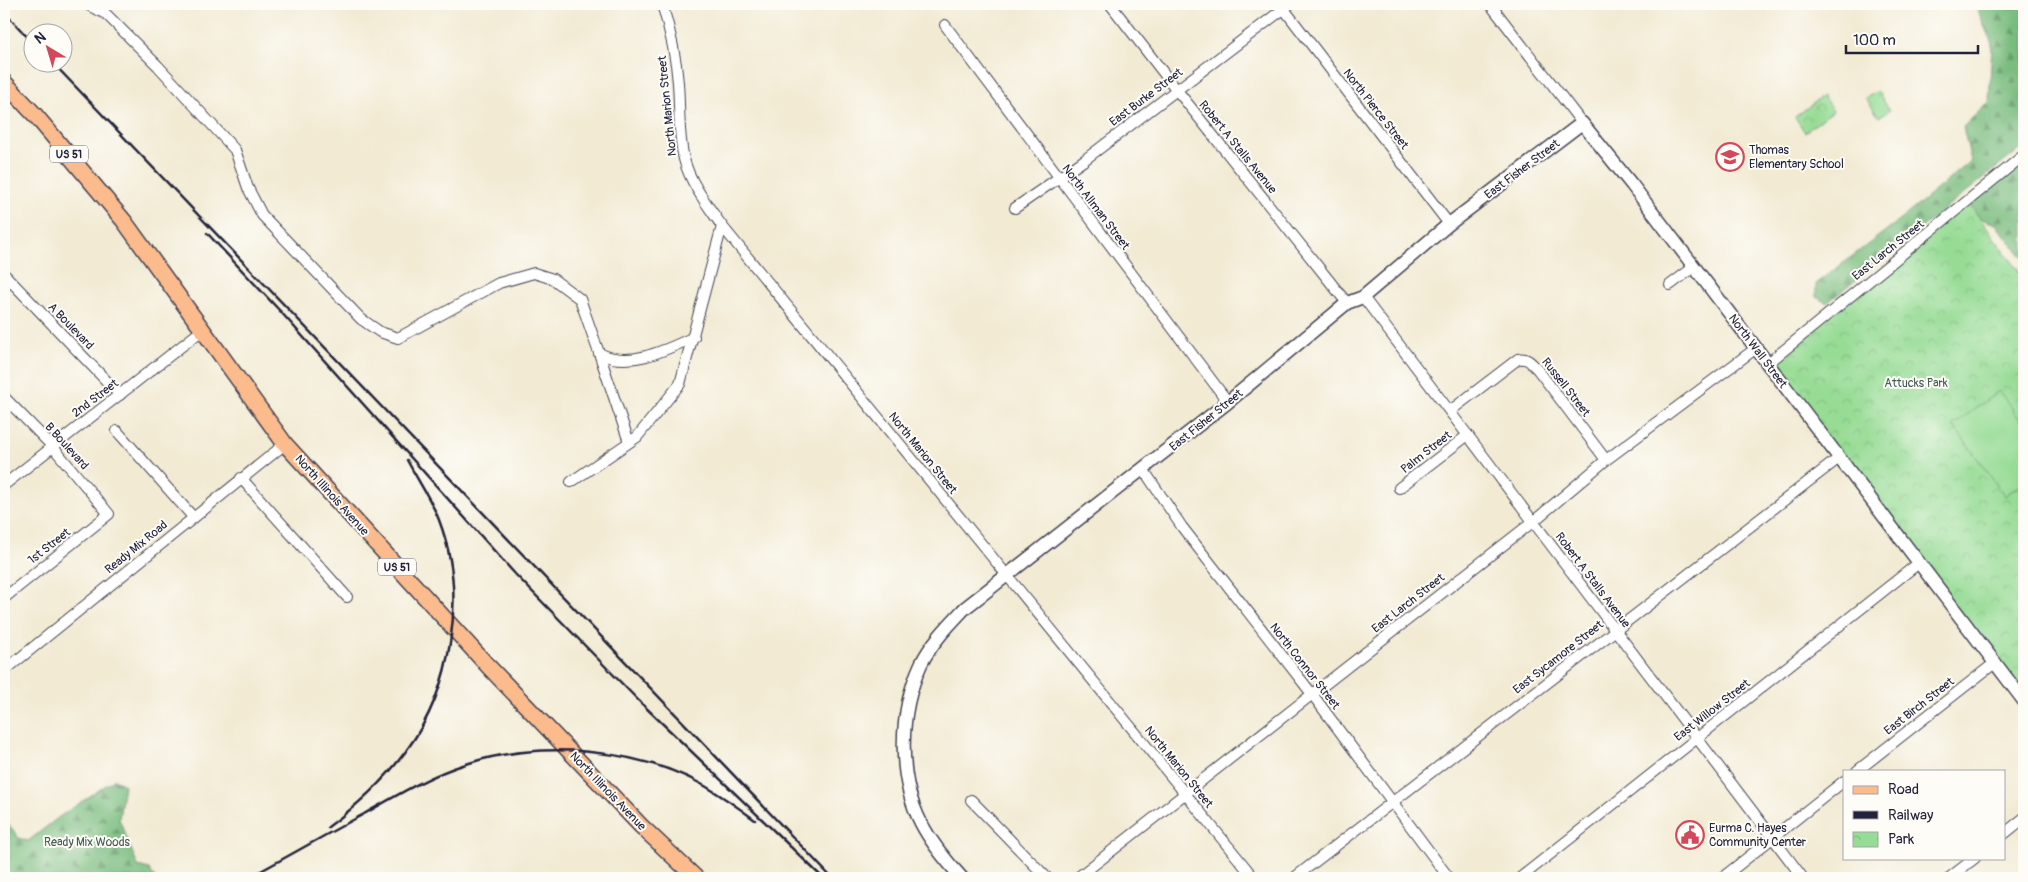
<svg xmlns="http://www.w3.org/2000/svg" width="2028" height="882" font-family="Pangolin,sans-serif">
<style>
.forest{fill:url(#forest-firs);stroke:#4e6f5c}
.park{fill:url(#park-crowns);stroke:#5c7f68}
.pitch{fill:#97dc95;stroke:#5c7f68}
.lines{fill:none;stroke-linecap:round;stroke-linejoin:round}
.minor-casing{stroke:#414052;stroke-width:12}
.tertiary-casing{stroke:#414052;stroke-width:15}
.primary-casing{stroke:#414052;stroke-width:18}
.minor{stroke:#fff;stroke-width:10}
.tertiary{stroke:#fff;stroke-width:12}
.primary{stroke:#fbbb8c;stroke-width:15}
.rail{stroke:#22223b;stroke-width:2.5}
.labels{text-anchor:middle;stroke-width:4;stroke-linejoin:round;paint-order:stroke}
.shield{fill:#fdfcf7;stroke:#646373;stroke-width:1}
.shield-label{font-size:11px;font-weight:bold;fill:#22223b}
.street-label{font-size:12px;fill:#22223b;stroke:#fdfcf7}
.poi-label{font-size:12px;fill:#22223b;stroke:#fdfcf7;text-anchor:start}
.park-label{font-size:12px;fill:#455a56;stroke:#fdfcf7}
</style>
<defs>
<pattern id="forest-firs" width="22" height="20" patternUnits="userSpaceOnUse" patternTransform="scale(1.25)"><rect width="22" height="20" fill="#79bc7e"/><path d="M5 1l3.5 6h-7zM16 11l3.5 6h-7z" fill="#639868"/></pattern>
<pattern id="park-crowns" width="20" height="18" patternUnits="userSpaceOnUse" patternTransform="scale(1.25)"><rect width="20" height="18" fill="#97dc95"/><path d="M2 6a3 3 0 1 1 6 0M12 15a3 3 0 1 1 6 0" fill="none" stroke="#82bc81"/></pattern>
</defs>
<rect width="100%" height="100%" fill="#fdfcf7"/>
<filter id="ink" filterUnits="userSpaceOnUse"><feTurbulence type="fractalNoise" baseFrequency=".02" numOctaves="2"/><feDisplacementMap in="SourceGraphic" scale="10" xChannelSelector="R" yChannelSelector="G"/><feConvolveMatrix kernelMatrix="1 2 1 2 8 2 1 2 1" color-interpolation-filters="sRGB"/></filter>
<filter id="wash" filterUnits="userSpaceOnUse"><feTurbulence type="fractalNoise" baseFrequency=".0096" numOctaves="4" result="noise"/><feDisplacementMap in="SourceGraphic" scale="20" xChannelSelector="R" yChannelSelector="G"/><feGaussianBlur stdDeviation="1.12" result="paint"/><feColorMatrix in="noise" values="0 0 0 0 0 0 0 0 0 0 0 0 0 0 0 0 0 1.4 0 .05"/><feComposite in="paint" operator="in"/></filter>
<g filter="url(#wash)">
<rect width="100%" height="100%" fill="#f2ead3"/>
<g class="forest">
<path d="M1986,4H2024V146L1827,303L1816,297V284L1901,219L1971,161L1963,127L1989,102L1992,44L1978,11Z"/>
<path d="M2024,161V259L1996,224L1967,214L1976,199Z"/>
<path d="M115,779L124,785L119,819L138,866L149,869L155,878H4V818L19,838L28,841L59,817Z"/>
</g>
<g class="park">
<path d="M1877,91L1890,110L1879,117L1866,98Z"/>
<path d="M1823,96L1833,111L1805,132L1795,117Z"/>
<path d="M1967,201L2024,278V703L1767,364Z"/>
</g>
<path class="pitch" d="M1999,391L2024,425V482L2005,496L1953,425Z"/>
</g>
<g filter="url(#ink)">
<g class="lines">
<defs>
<g id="minor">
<path d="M86,4L106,14L158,66L235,150L248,188L262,215L361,319L380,332L398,338L499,283L534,273L553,279L580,299L599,353C628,369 666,350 694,337"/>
<path d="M662,4C670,30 676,55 678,83C680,108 678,134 684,159C690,183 708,206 722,226L1254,878"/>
<path d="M1110,4L1176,89L1347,303"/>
<path d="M1490,4L1582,123"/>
<path d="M1284,9L1449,224"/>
<path d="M945,25L1228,402"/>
<path d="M1015,208L1083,161L1290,4"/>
<path d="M4,274L120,395"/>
<path d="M1670,285L1694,267"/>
<path d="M1363,297L1803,878"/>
<path d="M599,353L629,442"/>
<path d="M1767,364L2024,155"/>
<path d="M4,397L52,446L109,514L4,598"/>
<path d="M1450,411L1518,359C1528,357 1531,363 1538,370L1606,460"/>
<path d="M117,431L193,517"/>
<path d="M1143,469L1182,527L1312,694L1449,878"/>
<path d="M241,478L347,597"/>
<path d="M571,482L637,437L680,384L722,226"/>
<path d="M4,485L201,331"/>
<path d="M1399,488L1468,435"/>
<path d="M4,671L285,444"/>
<path d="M1857,771L1996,662"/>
<path d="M971,800L1047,878"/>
<path d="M2004,834L2024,818"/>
<path d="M1077,878L1534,521L1606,460L1755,349"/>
<path d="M1294,878L1839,458"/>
<path d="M1520,878L1920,562"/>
<path d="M1722,878L1844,781"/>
<path d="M1949,878L1975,858"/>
</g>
<path id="tertiary" d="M962,878C947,862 931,842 921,823C897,776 899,712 921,664C932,642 949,625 965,608L1228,402L1347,303L1363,297L1449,224L1582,123L1632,185L2024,701"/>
<path id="primary" d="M4,82L36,116L124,221L285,444L488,666L641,826L696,878"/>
</defs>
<use href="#minor" class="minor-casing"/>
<use href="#tertiary" class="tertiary-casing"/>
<use href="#primary" class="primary-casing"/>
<use href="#minor" class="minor"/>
<use href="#tertiary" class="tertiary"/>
<use href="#primary" class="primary"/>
<g class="rail">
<path d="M4,12L32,42"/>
<path d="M52,62L832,878"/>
<path d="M207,233L280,311L515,574L639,701L823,878"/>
<path d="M328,827C358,805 384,781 406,751C453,688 467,593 439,520C431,499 417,479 407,460"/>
<path d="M248,878C287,857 325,835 364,814C397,795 430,775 466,764C540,740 637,748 705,786C722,796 739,808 755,820"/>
</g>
</g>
</g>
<defs>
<symbol id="school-ring" viewBox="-11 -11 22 22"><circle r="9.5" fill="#fdfcf7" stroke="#d1495b" stroke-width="1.5"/><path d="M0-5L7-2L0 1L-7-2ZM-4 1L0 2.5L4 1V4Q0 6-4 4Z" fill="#d1495b"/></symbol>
<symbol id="civic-ring" viewBox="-11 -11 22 22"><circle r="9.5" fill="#fdfcf7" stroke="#d1495b" stroke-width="1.5"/><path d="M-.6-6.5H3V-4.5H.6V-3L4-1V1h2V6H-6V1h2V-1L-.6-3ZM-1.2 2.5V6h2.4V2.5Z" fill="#d1495b"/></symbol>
</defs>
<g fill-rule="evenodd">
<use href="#school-ring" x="1714" y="141" width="32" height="32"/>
<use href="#civic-ring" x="1674" y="819" width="32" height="32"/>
</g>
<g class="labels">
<g class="shield">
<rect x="50" y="145.5" width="38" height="17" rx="4"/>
<rect x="378" y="558.5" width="38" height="17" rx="4"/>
</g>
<g class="shield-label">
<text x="69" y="158">US 51</text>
<text x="397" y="571">US 51</text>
</g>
<g class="street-label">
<text transform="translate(1146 97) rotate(-37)" y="4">East Burke Street</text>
<text transform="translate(667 106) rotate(-96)" y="4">North Marion Street</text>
<text transform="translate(1376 109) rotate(52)" y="4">North Pierce Street</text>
<text transform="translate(1238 147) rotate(51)" y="4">Robert A Stalls Avenue</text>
<text transform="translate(1522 169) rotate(-37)" y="4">East Fisher Street</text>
<text transform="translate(1096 207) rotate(53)" y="4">North Allman Street</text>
<text transform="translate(1888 250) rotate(-39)" y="4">East Larch Street</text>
<text transform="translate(71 326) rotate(46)" y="4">A Boulevard</text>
<text transform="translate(1758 351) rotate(53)" y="4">North Wall Street</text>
<text transform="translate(1566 387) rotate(52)" y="4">Russell Street</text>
<text transform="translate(95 398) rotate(-37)" y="4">2nd Street</text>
<text transform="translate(1206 420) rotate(-39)" y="4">East Fisher Street</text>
<text transform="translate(67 446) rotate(48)" y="4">B Boulevard</text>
<text transform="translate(1426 452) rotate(-38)" y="4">Palm Street</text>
<text transform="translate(923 453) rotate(51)" y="4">North Marion Street</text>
<text transform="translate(332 495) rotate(48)" y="4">North Illinois Avenue</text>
<text transform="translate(49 546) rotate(-38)" y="4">1st Street</text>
<text transform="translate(136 547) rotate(-39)" y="4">Ready Mix Road</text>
<text transform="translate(1593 580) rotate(53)" y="4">Robert A Stalls Avenue</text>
<text transform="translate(1408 603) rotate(-38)" y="4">East Larch Street</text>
<text transform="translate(1558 657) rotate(-38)" y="4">East Sycamore Street</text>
<text transform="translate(1305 666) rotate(52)" y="4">North Connor Street</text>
<text transform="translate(1919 706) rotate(-38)" y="4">East Birch Street</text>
<text transform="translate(1712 710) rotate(-38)" y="4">East Willow Street</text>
<text transform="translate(1179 767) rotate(51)" y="4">North Marion Street</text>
<text transform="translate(608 791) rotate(46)" y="4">North Illinois Avenue</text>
</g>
<g class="poi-label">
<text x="1749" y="154">Thomas<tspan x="1749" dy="14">Elementary School</tspan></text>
<text x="1709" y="832">Eurma C. Hayes<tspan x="1709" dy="14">Community Center</tspan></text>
</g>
<g class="park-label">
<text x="1916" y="387">Attucks Park</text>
<text x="87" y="846">Ready Mix Woods</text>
</g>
</g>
<rect width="2028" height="882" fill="none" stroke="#fdfcf7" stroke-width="20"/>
<rect x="1843" y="770" width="162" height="90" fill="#fdfcf7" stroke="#a5a5ac"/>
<rect x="1853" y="786" width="25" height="8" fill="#fbbb8c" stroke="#a5a5ac"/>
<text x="1888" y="794" font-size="15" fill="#22223b">Road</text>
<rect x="1853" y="811" width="25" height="8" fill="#22223b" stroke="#a5a5ac"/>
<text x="1888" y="820" font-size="15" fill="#22223b">Railway</text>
<rect x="1853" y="832" width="25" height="15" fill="url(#park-crowns)" stroke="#a5a5ac"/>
<text x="1888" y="844" font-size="15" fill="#22223b">Park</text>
<g transform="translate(48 48) rotate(322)"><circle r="24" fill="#fdfcf7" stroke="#a5a5ac"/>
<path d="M0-4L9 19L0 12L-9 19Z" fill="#d1495b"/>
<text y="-8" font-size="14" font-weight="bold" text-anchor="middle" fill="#22223b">N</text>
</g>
<path d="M1846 45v8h132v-8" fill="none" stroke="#22223b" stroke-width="2.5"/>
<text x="1853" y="45" font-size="15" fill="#22223b" stroke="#fdfcf7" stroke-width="4" paint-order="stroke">100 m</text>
</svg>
